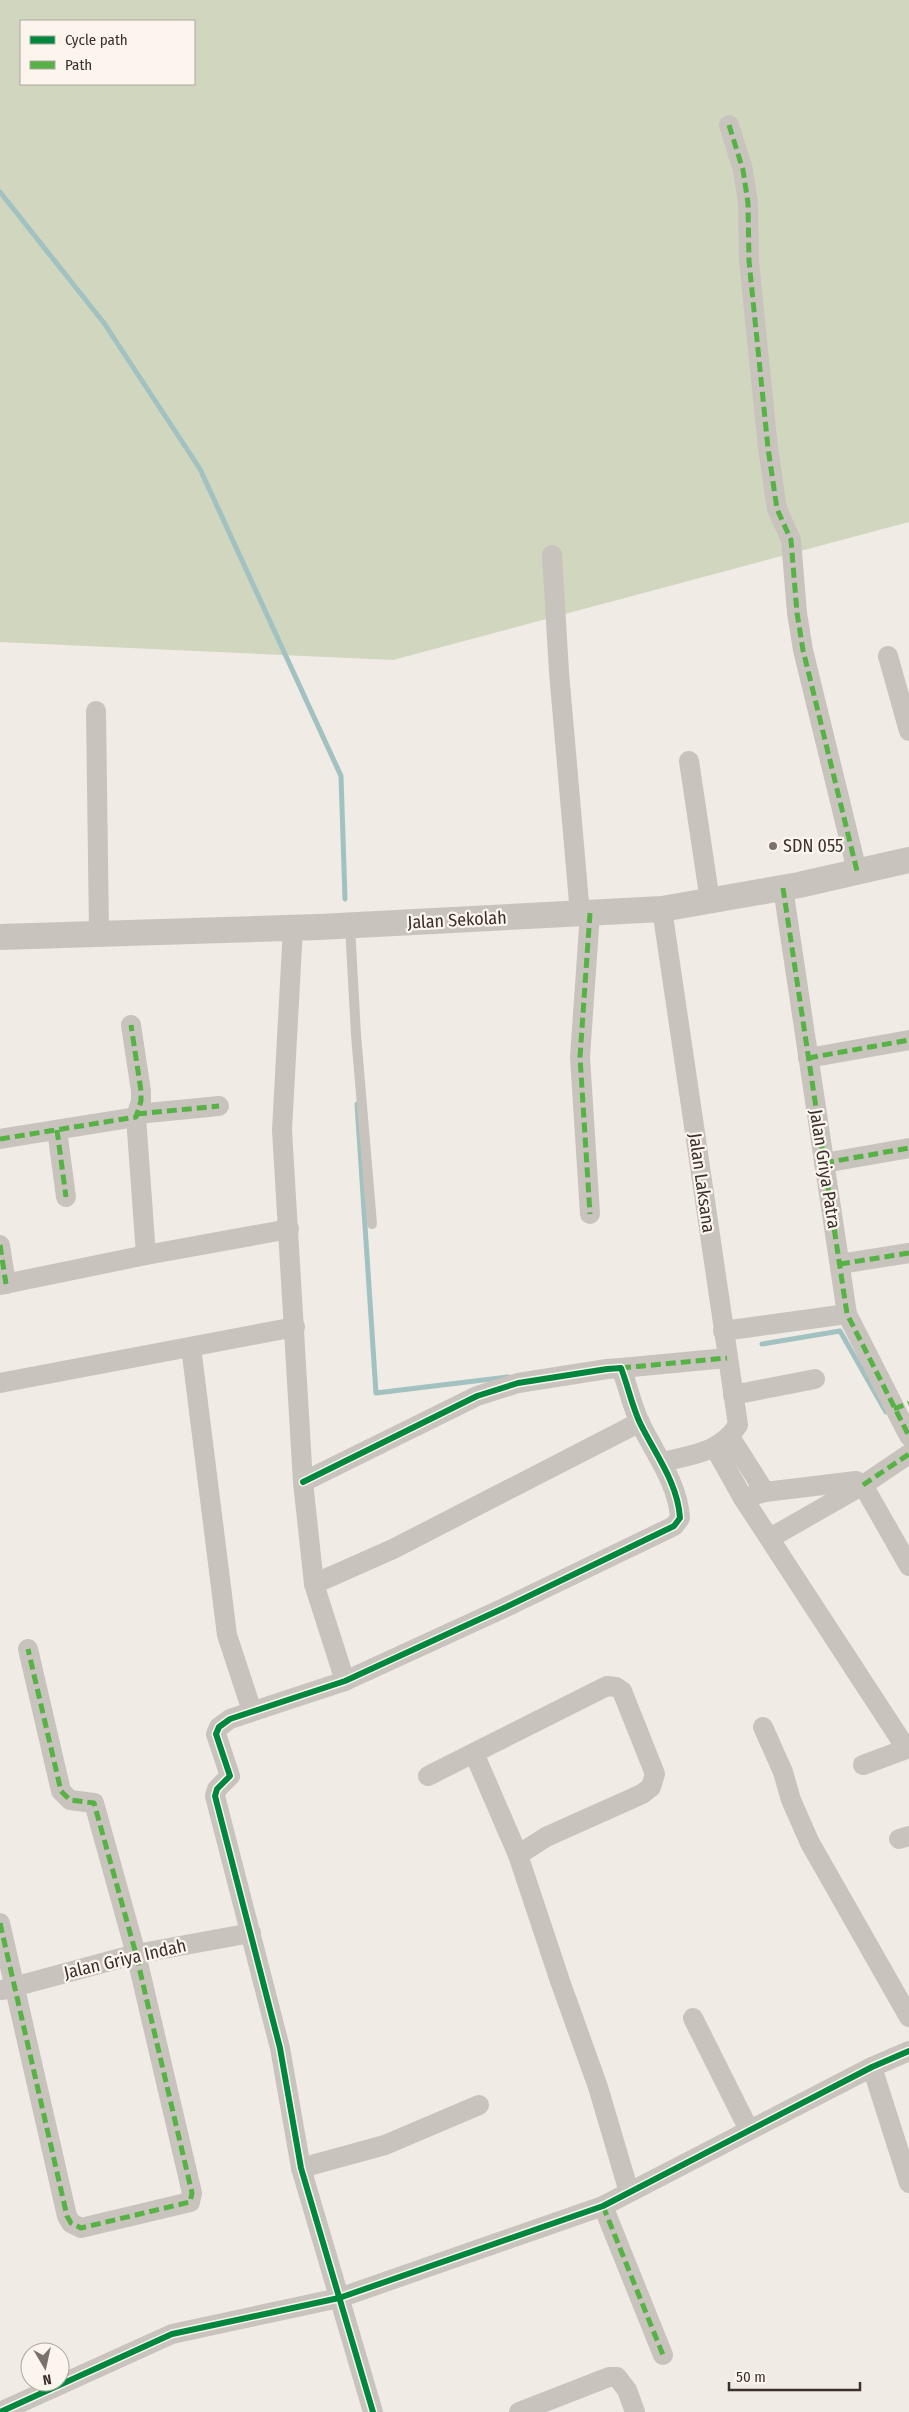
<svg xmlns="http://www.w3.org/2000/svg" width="909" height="2412" font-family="'Fira Sans Condensed',sans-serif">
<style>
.green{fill:#d1d6bf;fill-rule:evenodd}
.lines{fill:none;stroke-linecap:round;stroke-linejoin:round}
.stream{stroke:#a1c2c1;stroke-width:5}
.service{stroke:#c9c3be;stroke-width:10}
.minor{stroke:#c9c3be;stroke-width:20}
.tertiary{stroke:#c9c3be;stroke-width:26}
.quiet{stroke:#57b246;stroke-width:5;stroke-dasharray:10 5;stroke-linecap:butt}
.cycleway-casing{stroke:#fbf5ee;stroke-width:9}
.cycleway{stroke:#00873e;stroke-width:6}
.poi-dot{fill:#7a716c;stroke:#fbf5ee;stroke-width:2}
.labels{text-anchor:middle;stroke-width:4.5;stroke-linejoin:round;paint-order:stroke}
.poi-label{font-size:18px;fill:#3b302b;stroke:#fbf5ee;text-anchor:start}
.street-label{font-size:18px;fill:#3b302b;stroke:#fbf5ee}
</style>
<rect width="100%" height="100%" fill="#f0ebe5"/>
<path class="green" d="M0,0H909V522L393,660L0,642ZM21,21H194V84H21Z"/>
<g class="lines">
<g class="stream">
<path d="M0,192L104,323L200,469L341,776L345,899"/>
<path d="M357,1104L376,1393L508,1377"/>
<path d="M762,1344L840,1331L886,1412"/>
</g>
<path class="service" d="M350,926L356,1035L372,1224"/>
<g class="minor">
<path d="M729,125L743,170L748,203L749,261L768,448L777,509L791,540L797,613L803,650L857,871"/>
<path d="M552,555L559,672L580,914"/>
<path d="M888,656L909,731"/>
<path d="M96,711L99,933"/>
<path d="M689,761L710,901"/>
<path d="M783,888L847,1314L909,1436"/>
<path d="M662,909L738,1425C720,1453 693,1454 663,1462"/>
<path d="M590,913L580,1057L590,1214"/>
<path d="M293,928L282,1130L303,1482L314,1584L345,1681"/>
<path d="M808,1058L909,1040"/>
<path d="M137,1114L219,1106"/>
<path d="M136,1117L146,1255"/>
<path d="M57,1130L66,1197"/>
<path d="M0,1139L136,1117L141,1101V1091L131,1025"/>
<path d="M824,1163L909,1148"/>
<path d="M0,1245L6,1284"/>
<path d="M840,1264L909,1253"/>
<path d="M0,1285L146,1255L289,1229"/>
<path d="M723,1331L847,1314"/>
<path d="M191,1347L227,1635L252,1711"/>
<path d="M621,1368L727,1358"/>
<path d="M0,1383L295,1327"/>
<path d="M733,1395L815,1379"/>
<path d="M730,1437L765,1492"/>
<path d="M715,1448L743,1498L906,1748"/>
<path d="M303,1482L477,1396L518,1383L607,1369L621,1368C628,1386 632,1406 640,1423C655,1454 678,1483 680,1518L674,1526L504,1608L345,1681L230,1719L219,1727L216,1734L230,1776L217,1789L215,1796L280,2048L301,2168L373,2412"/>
<path d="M743,1498L765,1492L856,1481L863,1485L909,1566"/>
<path d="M770,1538L863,1485L909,1454"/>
<path d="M314,1584L393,1549L640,1422"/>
<path d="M763,1727L783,1772L791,1800L810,1843L909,2017"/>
<path d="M474,1753L518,1855"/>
<path d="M863,1765L909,1748"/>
<path d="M428,1776L607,1686L616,1687L622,1691L655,1774L651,1787L642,1794L546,1837L518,1855L560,1981L598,2087L629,2192"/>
<path d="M899,1839L909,1836"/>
<path d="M0,1923L67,2216L71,2223L81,2228L190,2202L192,2193L136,1954L94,1803L70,1800L61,1791L28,1649"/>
<path d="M2,1990L136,1954L251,1933"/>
<path d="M693,2018L749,2130"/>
<path d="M872,2067L909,2183"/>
<path d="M301,2168L385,2145L479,2105"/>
<path d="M603,2206L663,2355"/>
<path d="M0,2412L172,2334L339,2298L603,2206L872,2067L909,2051"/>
<path d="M519,2412L609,2377H617L627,2390L635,2412"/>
</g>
<path class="tertiary" d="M0,937L319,927L662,909L799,885L909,860"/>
<g class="quiet">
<path d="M729,125L743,170L748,203L749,261L768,448L777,509L791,540L797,613L803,650L857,871"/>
<path d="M783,888L847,1314L909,1436"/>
<path d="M590,913L580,1057L590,1214"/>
<path d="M808,1058L909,1040"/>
<path d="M137,1114L219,1106"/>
<path d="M57,1130L66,1197"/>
<path d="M0,1139L136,1117L141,1101V1091L131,1025"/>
<path d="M824,1163L909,1148"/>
<path d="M0,1245L6,1284"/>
<path d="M840,1264L909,1253"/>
<path d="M621,1368L727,1358"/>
<path d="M894,1409L909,1403"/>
<path d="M863,1485L909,1454"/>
<path d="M0,1923L67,2216L71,2223L81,2228L190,2202L192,2193L136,1954L94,1803L70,1800L61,1791L28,1649"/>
<path d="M603,2206L663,2355"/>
</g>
<defs>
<g id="cycleway">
<path d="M303,1482L477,1396L518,1383L607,1369L621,1368C628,1386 632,1406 640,1423C655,1454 678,1483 680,1518L674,1526L504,1608L345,1681L230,1719L219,1727L216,1734L230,1776L217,1789L215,1796L280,2048L301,2168L373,2412"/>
<path d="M0,2412L172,2334L339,2298L603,2206L872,2067L909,2051"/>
</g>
</defs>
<use href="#cycleway" class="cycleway-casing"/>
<use href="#cycleway" class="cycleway"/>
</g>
<circle class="poi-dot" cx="773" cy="846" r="5"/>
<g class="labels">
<g class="poi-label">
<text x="783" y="852">SDN 055</text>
</g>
<g class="street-label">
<text transform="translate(457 920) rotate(-3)" y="6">Jalan Sekolah</text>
<text transform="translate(825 1169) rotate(81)" y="6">Jalan Griya Patra</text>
<text transform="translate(702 1183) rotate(82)" y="6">Jalan Laksana</text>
<text transform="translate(125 1959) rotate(-13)" y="6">Jalan Griya Indah</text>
</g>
</g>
<rect x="20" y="20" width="175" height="65" fill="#fbf5ee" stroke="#aea6a0"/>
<rect x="30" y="36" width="25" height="8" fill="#00873e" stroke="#aea6a0"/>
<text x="65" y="45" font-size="15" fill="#3b302b">Cycle path</text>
<rect x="30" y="61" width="25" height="8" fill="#57b246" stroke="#aea6a0"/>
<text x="65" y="70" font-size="15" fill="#3b302b">Path</text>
<g transform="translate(45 2367) rotate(171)"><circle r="24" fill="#fbf5ee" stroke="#aea6a0"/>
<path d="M0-4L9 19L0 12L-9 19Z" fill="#7a716c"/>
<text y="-8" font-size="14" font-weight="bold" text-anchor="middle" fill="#3b302b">N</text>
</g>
<path d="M729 2382v8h131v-8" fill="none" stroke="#3b302b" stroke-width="2.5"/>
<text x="736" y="2382" font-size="15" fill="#3b302b" stroke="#fbf5ee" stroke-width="4" paint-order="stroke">50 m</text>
</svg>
